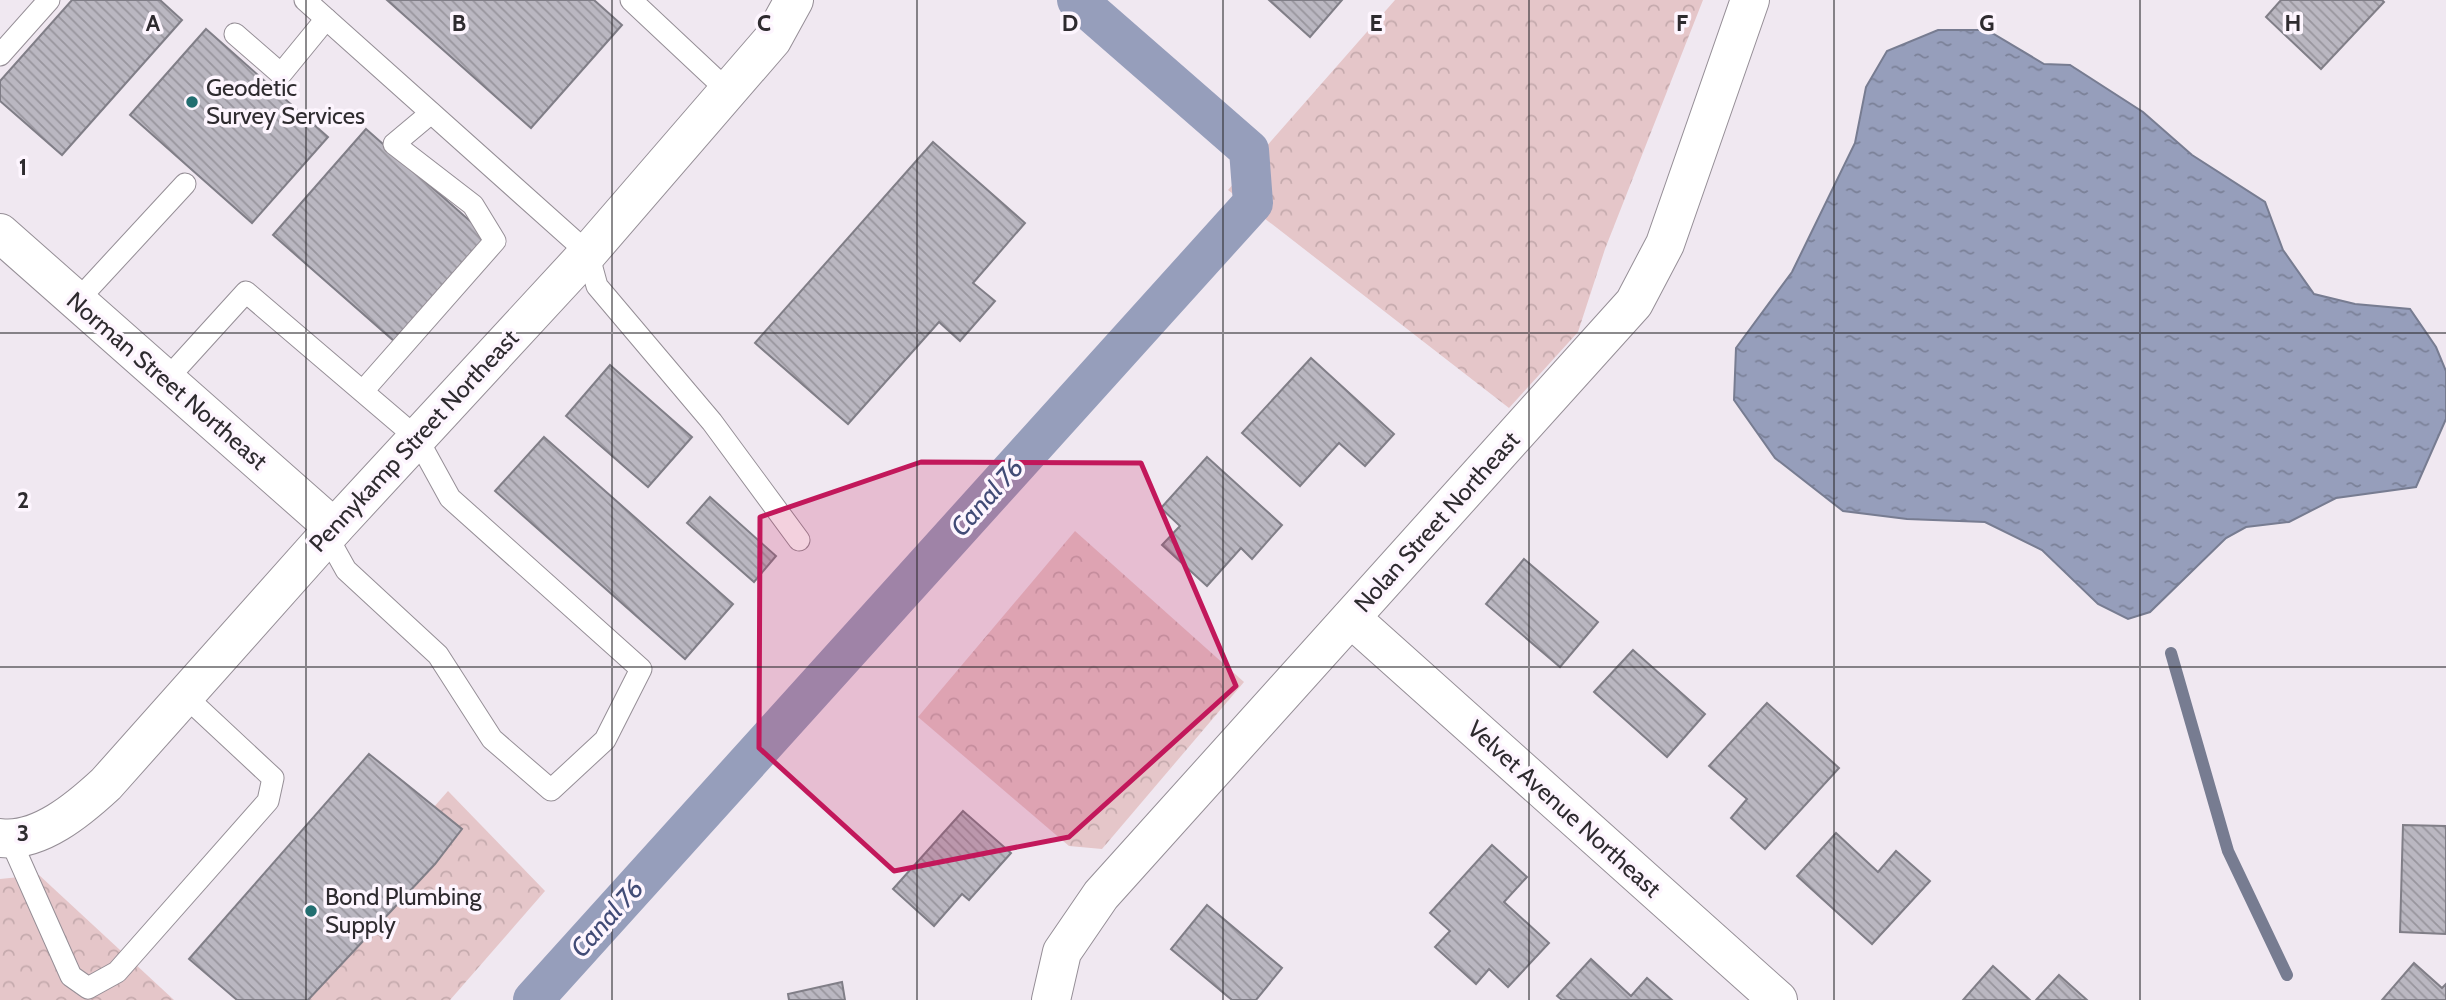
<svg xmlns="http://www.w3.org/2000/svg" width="2446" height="1000" font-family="Cabin,sans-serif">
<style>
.forest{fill:url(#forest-crowns)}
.water{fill:url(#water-ripples);stroke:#777c91;stroke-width:2}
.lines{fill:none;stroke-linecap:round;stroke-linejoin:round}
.stream{stroke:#777c91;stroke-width:12}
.canal{stroke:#969ebb;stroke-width:40}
.building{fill:url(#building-back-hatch);stroke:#807e87;stroke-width:2}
.service-casing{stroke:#958e96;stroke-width:23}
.minor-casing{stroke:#958e96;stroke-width:40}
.service{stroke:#fff;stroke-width:21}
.minor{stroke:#fff;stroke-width:38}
.marked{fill:#c2185b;fill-opacity:0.2;stroke:#c2185b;stroke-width:5;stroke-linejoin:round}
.grid{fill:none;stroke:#2e2b2f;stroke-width:2;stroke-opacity:0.55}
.poi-dot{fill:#226e70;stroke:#fdf5fe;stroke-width:2.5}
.labels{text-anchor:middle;stroke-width:7;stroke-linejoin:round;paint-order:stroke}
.poi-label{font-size:24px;fill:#2e2b2f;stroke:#fdf5fe;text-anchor:start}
.street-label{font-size:24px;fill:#2e2b2f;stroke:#fdf5fe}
.water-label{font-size:26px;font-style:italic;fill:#414b76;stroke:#fdf5fe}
.grid-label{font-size:23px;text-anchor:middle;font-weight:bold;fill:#2e2b2f;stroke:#fdf5fe;stroke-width:7;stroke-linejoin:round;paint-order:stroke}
</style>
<defs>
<pattern id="forest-crowns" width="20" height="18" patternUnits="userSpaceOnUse" patternTransform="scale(1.75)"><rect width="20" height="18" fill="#e5c6c9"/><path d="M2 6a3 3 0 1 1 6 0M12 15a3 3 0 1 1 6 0" fill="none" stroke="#c5aaad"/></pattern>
<pattern id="water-ripples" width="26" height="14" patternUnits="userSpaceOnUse" patternTransform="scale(1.75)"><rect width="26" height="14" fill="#969ebb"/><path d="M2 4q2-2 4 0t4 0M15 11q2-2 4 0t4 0" fill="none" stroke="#7b8198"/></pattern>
<pattern id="building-back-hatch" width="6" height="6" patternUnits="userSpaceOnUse" patternTransform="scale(1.75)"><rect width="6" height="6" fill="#bab7c1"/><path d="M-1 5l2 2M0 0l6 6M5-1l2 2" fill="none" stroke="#98959d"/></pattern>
</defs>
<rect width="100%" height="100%" fill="#f0e8f1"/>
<g class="forest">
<path d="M1395,0H1703L1605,249L1578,332L1509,408L1228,190Z"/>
<path d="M1075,531L1244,682L1102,849L1069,846L918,717Z"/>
<path d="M448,791L545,891L450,1000H264Z"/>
<path d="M39,875L174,1000H0V879Z"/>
</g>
<path class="water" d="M1938,30H1987L2044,64L2070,65L2143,112L2192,155L2265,202L2283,250L2314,294L2355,304L2410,309L2436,347L2446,371V419L2416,487L2336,498L2289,522L2246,527L2226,538L2150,612L2128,619L2098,604L2042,550L1985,522L1907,519L1843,511L1775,458L1734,400L1736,348L1792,272L1855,143L1866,87L1887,51Z"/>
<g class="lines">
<path class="stream" d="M2171,653L2228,851L2287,975"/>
<path class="canal" d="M533,1000L1253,203L1249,150L1077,0"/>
</g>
<g class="building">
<path d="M72,0H160L182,20L62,155L0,101V81Z"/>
<path d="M387,0H594L622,25L531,128Z"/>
<path d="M1269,0H1342L1310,37Z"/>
<path d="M2382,0L2384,2L2321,69L2266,17L2281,0Z"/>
<path d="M206,29L328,137L252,223L130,115Z"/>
<path d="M366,129L487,236L394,341L273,235Z"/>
<path d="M933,142L1025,223L973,283L995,301L960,341L939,322L848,424L755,343Z"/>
<path d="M1311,358L1394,434L1365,466L1339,443L1300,486L1242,433Z"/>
<path d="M610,365L692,437L648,487L566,416Z"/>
<path d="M544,437L733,604L685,659L495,491Z"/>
<path d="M1207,457L1282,525L1252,559L1241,548L1207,586L1162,545L1180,526L1161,508Z"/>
<path d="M710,497L776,556L754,582L687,523Z"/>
<path d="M1524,559L1598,622L1560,667L1486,604Z"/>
<path d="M1633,650L1705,714L1667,757L1594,692Z"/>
<path d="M1767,703L1839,768L1765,849L1731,818L1747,799L1709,766Z"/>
<path d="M369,754L462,829L435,864L308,1000H237L189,959Z"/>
<path d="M963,811L1011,853L969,900L962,894L934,926L893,889Z"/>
<path d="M2403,825L2446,826V934L2400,932Z"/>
<path d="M1836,833L1878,872L1896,851L1930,881L1872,944L1797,876Z"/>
<path d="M1492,845L1527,877L1504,902L1549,943L1508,987L1489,969L1476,984L1435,947L1450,931L1430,913Z"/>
<path d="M1207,905L1282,968L1256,1000H1232L1171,949Z"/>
<path d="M1591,959L1631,996L1647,978L1672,1000H1562L1557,996Z"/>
<path d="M2414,963L2442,988L2446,984V1000H2382Z"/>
<path d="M1993,966L2030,1000H1963Z"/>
<path d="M2059,975L2087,1000H2036Z"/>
<path d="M842,982L845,1000H789L788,994Z"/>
</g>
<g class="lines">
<defs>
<g id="service">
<path d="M305,0L588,253L597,286L712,422L799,540"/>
<path d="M631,0L728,91"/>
<path d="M235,34L281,74L326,19"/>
<path d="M0,55L49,0"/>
<path d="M77,301L185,184"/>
<path d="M166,380L246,292L417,438L450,498L641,669L605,740L551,790L492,739L438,655L346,570L327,536"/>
<path d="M363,391L495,241L473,205L394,144L431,113"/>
<path d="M10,839L71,976L88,988L117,972L268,801L273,778L185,696"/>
</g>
<g id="minor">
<path d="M0,233L334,528"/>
<path d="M1351,618L1778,1000"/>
<path d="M0,838C39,843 79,809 106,784L334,528L588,253L772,40L794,0"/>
<path d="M1051,1000L1062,952L1101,895L1634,303L1665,244L1750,0"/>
</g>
</defs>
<use href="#service" class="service-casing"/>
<use href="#minor" class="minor-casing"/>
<use href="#service" class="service"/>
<use href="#minor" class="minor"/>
</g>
<path class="marked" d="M921,462L1141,463L1236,686L1069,837L894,871L759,748L760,517Z"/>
<path class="grid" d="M306,0V1000M612,0V1000M917,0V1000M1223,0V1000M1529,0V1000M1834,0V1000M2140,0V1000M0,333H2446M0,667H2446"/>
<g class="poi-dot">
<circle cx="192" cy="102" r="7"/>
<circle cx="311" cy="911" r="7"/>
</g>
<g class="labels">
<g class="poi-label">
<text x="206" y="96">Geodetic<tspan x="206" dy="28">Survey Services</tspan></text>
<text x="325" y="905">Bond Plumbing<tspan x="325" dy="28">Supply</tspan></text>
</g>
<g class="street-label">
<text transform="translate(167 381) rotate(41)" y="8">Norman Street Northeast</text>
<text transform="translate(414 441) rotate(-47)" y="8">Pennykamp Street Northeast</text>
<text transform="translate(1437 522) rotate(-48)" y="8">Nolan Street Northeast</text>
<text transform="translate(1564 809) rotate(42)" y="8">Velvet Avenue Northeast</text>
</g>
<g class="water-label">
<text transform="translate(987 497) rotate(-48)" y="9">Canal 76</text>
<text transform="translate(607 918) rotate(-48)" y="9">Canal 76</text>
</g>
</g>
<g class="grid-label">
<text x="153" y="31">A</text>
<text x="459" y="31">B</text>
<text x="764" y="31">C</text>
<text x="1070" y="31">D</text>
<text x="1376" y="31">E</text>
<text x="1682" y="31">F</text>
<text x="1987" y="31">G</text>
<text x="2293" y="31">H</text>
<text x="23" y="175">1</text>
<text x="23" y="508">2</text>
<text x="23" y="841">3</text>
</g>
</svg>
